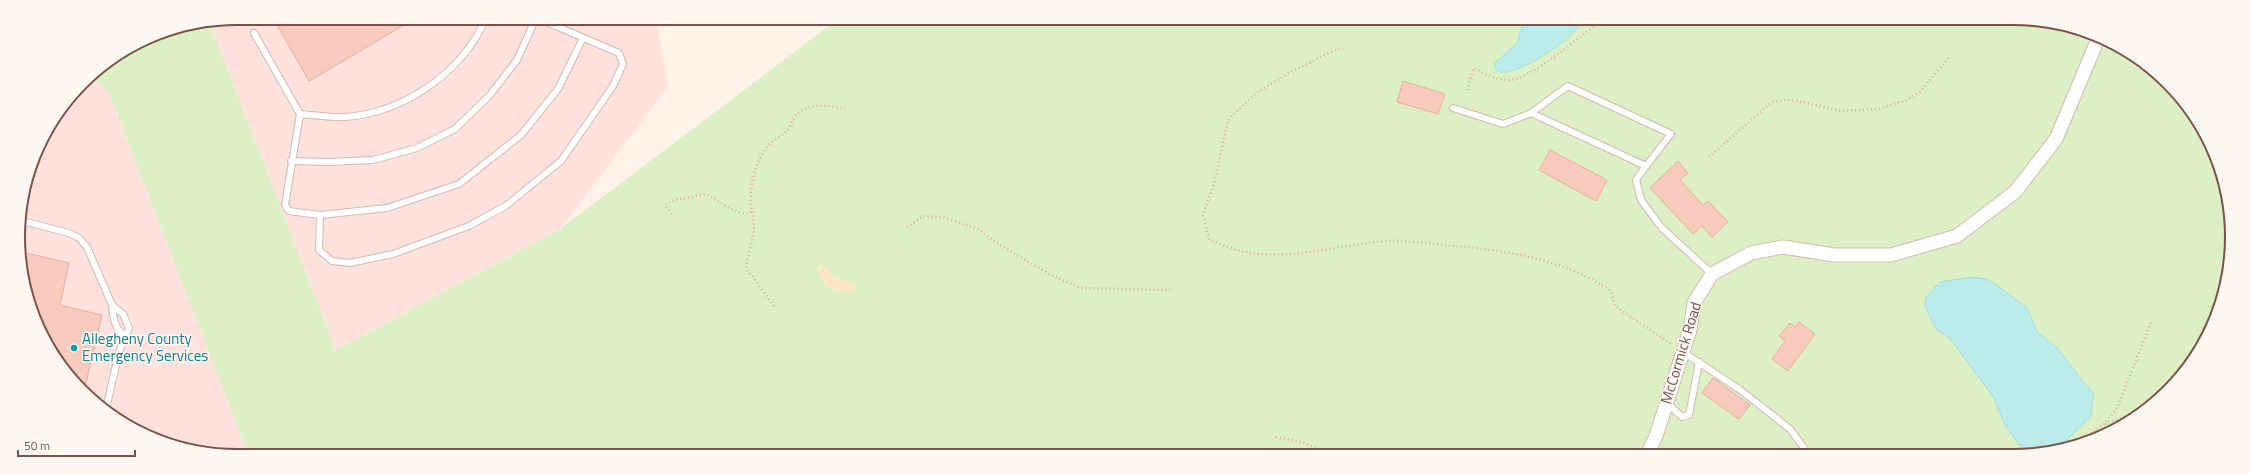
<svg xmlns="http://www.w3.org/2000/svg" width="2250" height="474" font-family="'Titillium Web',sans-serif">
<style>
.commercial{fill:#ffe1dd}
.green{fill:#ddefc5}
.sand{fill:#ffe7c3}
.water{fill:#bbebea;stroke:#9fdfdd}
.building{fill:#f7cbbe;stroke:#ecad9c}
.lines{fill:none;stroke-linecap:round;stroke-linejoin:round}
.lane-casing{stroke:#d5b9b0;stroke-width:8}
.street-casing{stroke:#d5b9b0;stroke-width:15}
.path{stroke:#ddada0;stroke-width:2.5;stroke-dasharray:1 3;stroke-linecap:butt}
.lane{stroke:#fff;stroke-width:6}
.street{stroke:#fff;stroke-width:13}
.culture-dot{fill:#0f9aa8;stroke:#fff8f2;stroke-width:1.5}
.labels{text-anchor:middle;stroke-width:3;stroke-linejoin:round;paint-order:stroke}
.culture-label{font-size:15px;fill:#0d838f;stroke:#fff8f2;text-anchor:start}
.street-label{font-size:15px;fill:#7d5249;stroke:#fff8f2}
.rim{fill:none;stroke:#7d5249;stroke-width:2}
</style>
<rect width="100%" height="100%" fill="#fff3e9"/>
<g class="commercial">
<path d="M237,18H656L668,87L560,229L336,350L210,23Z"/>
<path d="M92,76L109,93L248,454H209L128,427L72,381L30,308L18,223L35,153L82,82Z"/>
</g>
<path class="green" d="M838,19L2041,20L2122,47L2187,104L2224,180L2230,265L2209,334L2168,392L2110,434L2028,456L248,454L109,93L92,76L153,35L210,23L336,350L560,229Z"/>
<path class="sand" d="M822,265L836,278L856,284V291C848,295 834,290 826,286L817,269V267Z"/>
<g class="water">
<path d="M1525,19H1585C1580,25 1576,31 1570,36C1555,49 1518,75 1498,72L1495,67V63L1517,43Z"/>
<path d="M1974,277L1986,279L1994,283L2027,308L2037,332L2057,348L2093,394L2091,416L2067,440L2042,452L2034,453L2022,449L2003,421L1994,398L1950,338L1936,329L1925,306L1926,297L1940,282Z"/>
</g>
<g class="building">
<path d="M273,18H416L309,81Z"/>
<path d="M1403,81L1445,94L1438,114L1397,102Z"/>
<path d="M1550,150L1607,180L1596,201L1539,170Z"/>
<path d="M1678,161L1688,173L1680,180L1703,205L1708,201L1728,222L1712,237L1702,226L1693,234L1650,188Z"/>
<path d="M22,252L69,263L60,305L102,315L84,391L72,381L30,308Z"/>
<path d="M1799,322L1815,334L1788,371L1772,359L1785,341L1779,336L1790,323L1795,327Z"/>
<path d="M1713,378L1750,405L1739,419L1702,393Z"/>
</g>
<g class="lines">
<defs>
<g id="lane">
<path d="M254,33L300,114C314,115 331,118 345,117C404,113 463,72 486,18"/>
<path d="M1453,108L1503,124L1531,113L1646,166L1636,180L1641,200L1661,227L1712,274"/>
<path d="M1531,113L1568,86L1671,134L1646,166"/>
<path d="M300,114L285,205L289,211L320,215L319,250L332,261L350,263L393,254L469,226L507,205L561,161L613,86L623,64L619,53L537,18"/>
<path d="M291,161L329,162L373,160L417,148L455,129L490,95L517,60L536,18"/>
<path d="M320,215L387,208L459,184L521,135L558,89L583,38"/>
<path d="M19,220L69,233L79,238L87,247L112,305C113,318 115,330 126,337"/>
<path d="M1683,352L1739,389L1790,429L1807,452"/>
<path d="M1667,403L1682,417L1689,415L1699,362"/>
<path d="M106,409L119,352L129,328L123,314L112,305"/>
</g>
<path id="street" d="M1647,455L1656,436L1690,330L1694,303L1712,274L1751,253L1783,247L1834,255H1891L1957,236L2015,192L2056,139L2098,39"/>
</defs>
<use href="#lane" class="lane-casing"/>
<use href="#street" class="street-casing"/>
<g class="path">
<path d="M1339,48L1289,73L1256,93L1228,120L1215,180L1203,215L1209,239C1269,270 1323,246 1386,241C1405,240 1425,243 1444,245C1501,250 1561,257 1611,291L1615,306L1671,344"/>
<path d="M1467,90L1474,68C1486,75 1497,80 1510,80C1529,80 1585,33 1603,19"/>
<path d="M1709,157L1772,102L1787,100L1803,102L1840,111L1878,109L1905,101L1920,92L1950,56"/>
<path d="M672,214L665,205L674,200L706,194L729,208L745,214L752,212"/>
<path d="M907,227L923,216L942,217L978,229L995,242L1049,274L1080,288L1173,290"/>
<path d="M774,306L754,278L746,270C747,254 755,238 754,222C753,215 751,208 751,201C750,183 756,160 768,146C773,140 781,137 787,131C791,126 792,120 796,115C810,102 828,105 845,109"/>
<path d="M2105,424L2143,410"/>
<path d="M1276,437L1301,442L1334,455"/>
<path d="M2081,441L2104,424L2117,408L2152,320"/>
</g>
<use href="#lane" class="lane"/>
<use href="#street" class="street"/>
</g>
<circle class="culture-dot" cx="74" cy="348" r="4"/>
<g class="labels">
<g class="culture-label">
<text x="82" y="344">Allegheny County<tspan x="82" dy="17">Emergency Services</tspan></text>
</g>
<g class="street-label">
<text transform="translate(1681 353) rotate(-73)" y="5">McCormick Road</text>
</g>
</g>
<path d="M0 0H2250V474H0ZM237 25H2013A212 212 0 0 1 2225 237V237A212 212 0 0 1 2013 449H237A212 212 0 0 1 25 237V237A212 212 0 0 1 237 25Z" fill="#fff8f2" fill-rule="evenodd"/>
<path class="rim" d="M237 25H2013A212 212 0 0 1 2225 237V237A212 212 0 0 1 2013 449H237A212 212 0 0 1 25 237V237A212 212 0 0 1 237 25Z"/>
<path d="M18 450v6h117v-6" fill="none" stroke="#7d5249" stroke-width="2"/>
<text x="24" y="450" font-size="12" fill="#7d5249" stroke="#fff8f2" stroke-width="3" paint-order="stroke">50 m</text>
</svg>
